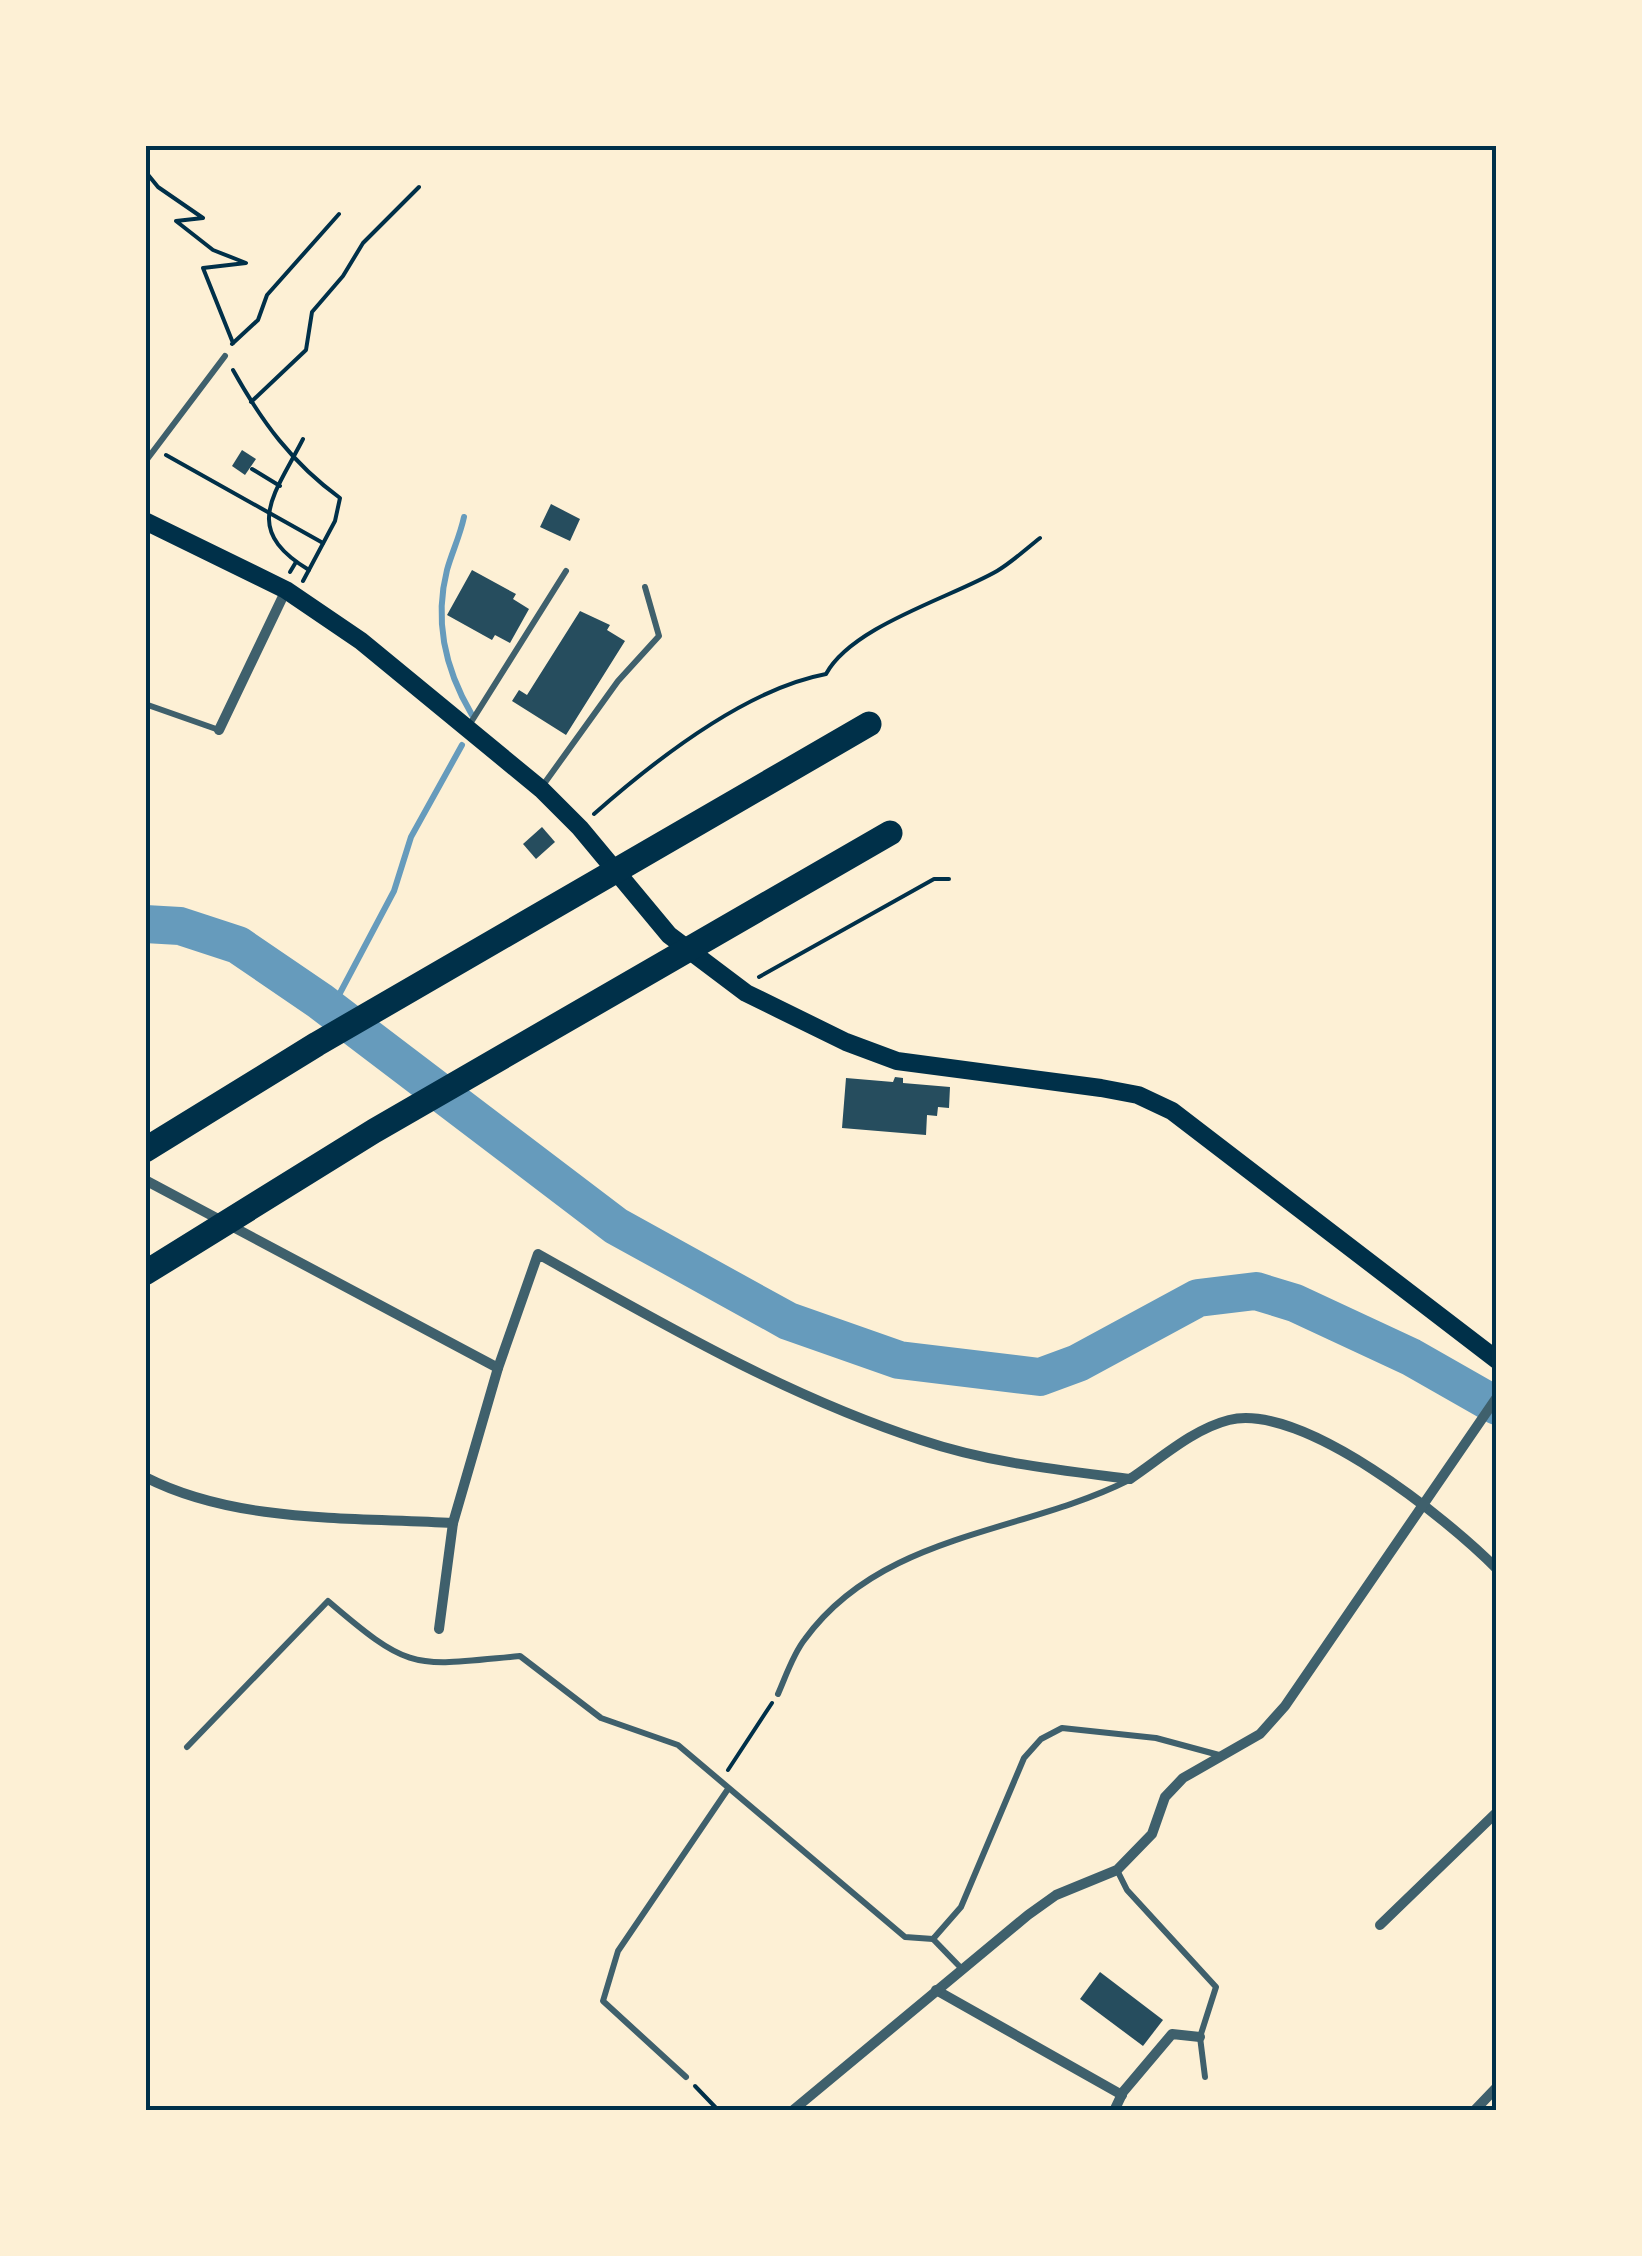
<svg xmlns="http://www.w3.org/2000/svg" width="1642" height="2256" font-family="'Fira Sans Condensed',sans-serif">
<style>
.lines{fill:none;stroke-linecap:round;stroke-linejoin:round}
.stream{stroke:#669bbc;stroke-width:6}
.river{stroke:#669bbc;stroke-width:38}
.building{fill:#264d5e}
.path{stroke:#003049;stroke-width:4}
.service{stroke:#3f606c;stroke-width:6}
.minor{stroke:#3f606c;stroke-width:10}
.secondary{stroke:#003049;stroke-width:18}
.motorway{stroke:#003049;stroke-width:25}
.neatline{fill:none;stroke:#003049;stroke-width:4}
</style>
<rect width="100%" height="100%" fill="#fdf0d5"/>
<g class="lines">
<g class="stream">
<path d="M464,517C460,536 452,552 447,570C434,621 446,671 472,715"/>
<path d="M331,1010L394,891L411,837L462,745"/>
</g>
<path class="river" d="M145,924L180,926L238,945L320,1001L616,1226L788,1321L899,1360L1040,1377L1078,1363L1198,1298L1256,1291L1295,1303L1411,1357L1497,1406"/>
</g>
<g class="building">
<path d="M242,450L256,459L245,475L232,466Z"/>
<path d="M551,504L580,519L570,541L540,527Z"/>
<path d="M472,570L516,594L513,599L529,609L510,643L495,635L492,640L447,615Z"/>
<path d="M580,611L610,625L607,630L625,641L566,735L512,701L519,690L527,695Z"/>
<path d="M542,827L555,842L536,859L523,844Z"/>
<path d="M895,1077L903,1078V1083L950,1087L949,1108L938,1107L937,1116L927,1115L926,1135L842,1128L846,1078L893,1082Z"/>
<path d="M1100,1972L1163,2020L1143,2046L1080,1999Z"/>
</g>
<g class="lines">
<g class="path">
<path d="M145,171L158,187L203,218L176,221L213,250L246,263L203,268L233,343"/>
<path d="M232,344L258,320L267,295L339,214"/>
<path d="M233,370C262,422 292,463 340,498L335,521L303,581"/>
<path d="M251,402L306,350L312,312L343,276L363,243L419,187"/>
<path d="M303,439C274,496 241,529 309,570"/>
<path d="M166,455L323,543"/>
<path d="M252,469L280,486"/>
<path d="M290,572L296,562"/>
<path d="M594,814C654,761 746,689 826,674C852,626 950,598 997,571C1012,562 1026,549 1040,538"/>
<path d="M759,977L934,879H949"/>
<path d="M728,1770L772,1703"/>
<path d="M695,2086L719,2111"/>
</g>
<g class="service">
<path d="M145,462L225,356"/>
<path d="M145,704L219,730"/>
<path d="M468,727L566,571"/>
<path d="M541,788L618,681L659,636L645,587"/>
<path d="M778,1694C786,1676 793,1654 805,1639C882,1533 1022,1534 1129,1480"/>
<path d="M187,1747L328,1601C412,1673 413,1666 520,1656L601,1718L678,1745L905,1937L933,1939L961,1907L1024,1758L1041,1739L1062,1728L1156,1738L1219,1755"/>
<path d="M1117,1870L1127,1890L1216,1987L1200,2037L1205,2077"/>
<path d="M933,1939L962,1969"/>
<path d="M686,2077L603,2001L618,1951L728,1789"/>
</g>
<g class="minor">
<path d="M219,730L286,590"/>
<path d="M145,1180L498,1368"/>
<path d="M145,1477C237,1524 353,1517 453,1523"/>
<path d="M439,1629L453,1523L498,1368L538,1254C661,1323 786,1396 921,1440C989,1463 1060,1470 1130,1479C1160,1459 1193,1429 1229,1420C1302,1402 1448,1519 1497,1569"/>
<path d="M1380,1925L1497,1812"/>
<path d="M936,1990L1122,2095"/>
<path d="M792,2111L1028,1915L1056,1895L1117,1870L1152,1834L1165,1797L1183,1778L1260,1734L1285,1706L1497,1397"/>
<path d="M1114,2111L1123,2092L1172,2034L1200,2037"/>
<path d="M1474,2111L1497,2087"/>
</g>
<path class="secondary" d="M145,521L286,590L361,641L541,789L580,828L669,935L746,993L846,1042L897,1061L1101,1088L1138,1095L1172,1111L1497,1360"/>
<g class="motorway">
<path d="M145,1150L317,1044L869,724"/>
<path d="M145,1273L374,1131L890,833"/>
</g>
</g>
<rect width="1642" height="2256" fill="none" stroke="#fdf0d5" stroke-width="295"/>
<rect x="148" y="148" width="1346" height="1960" class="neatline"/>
</svg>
